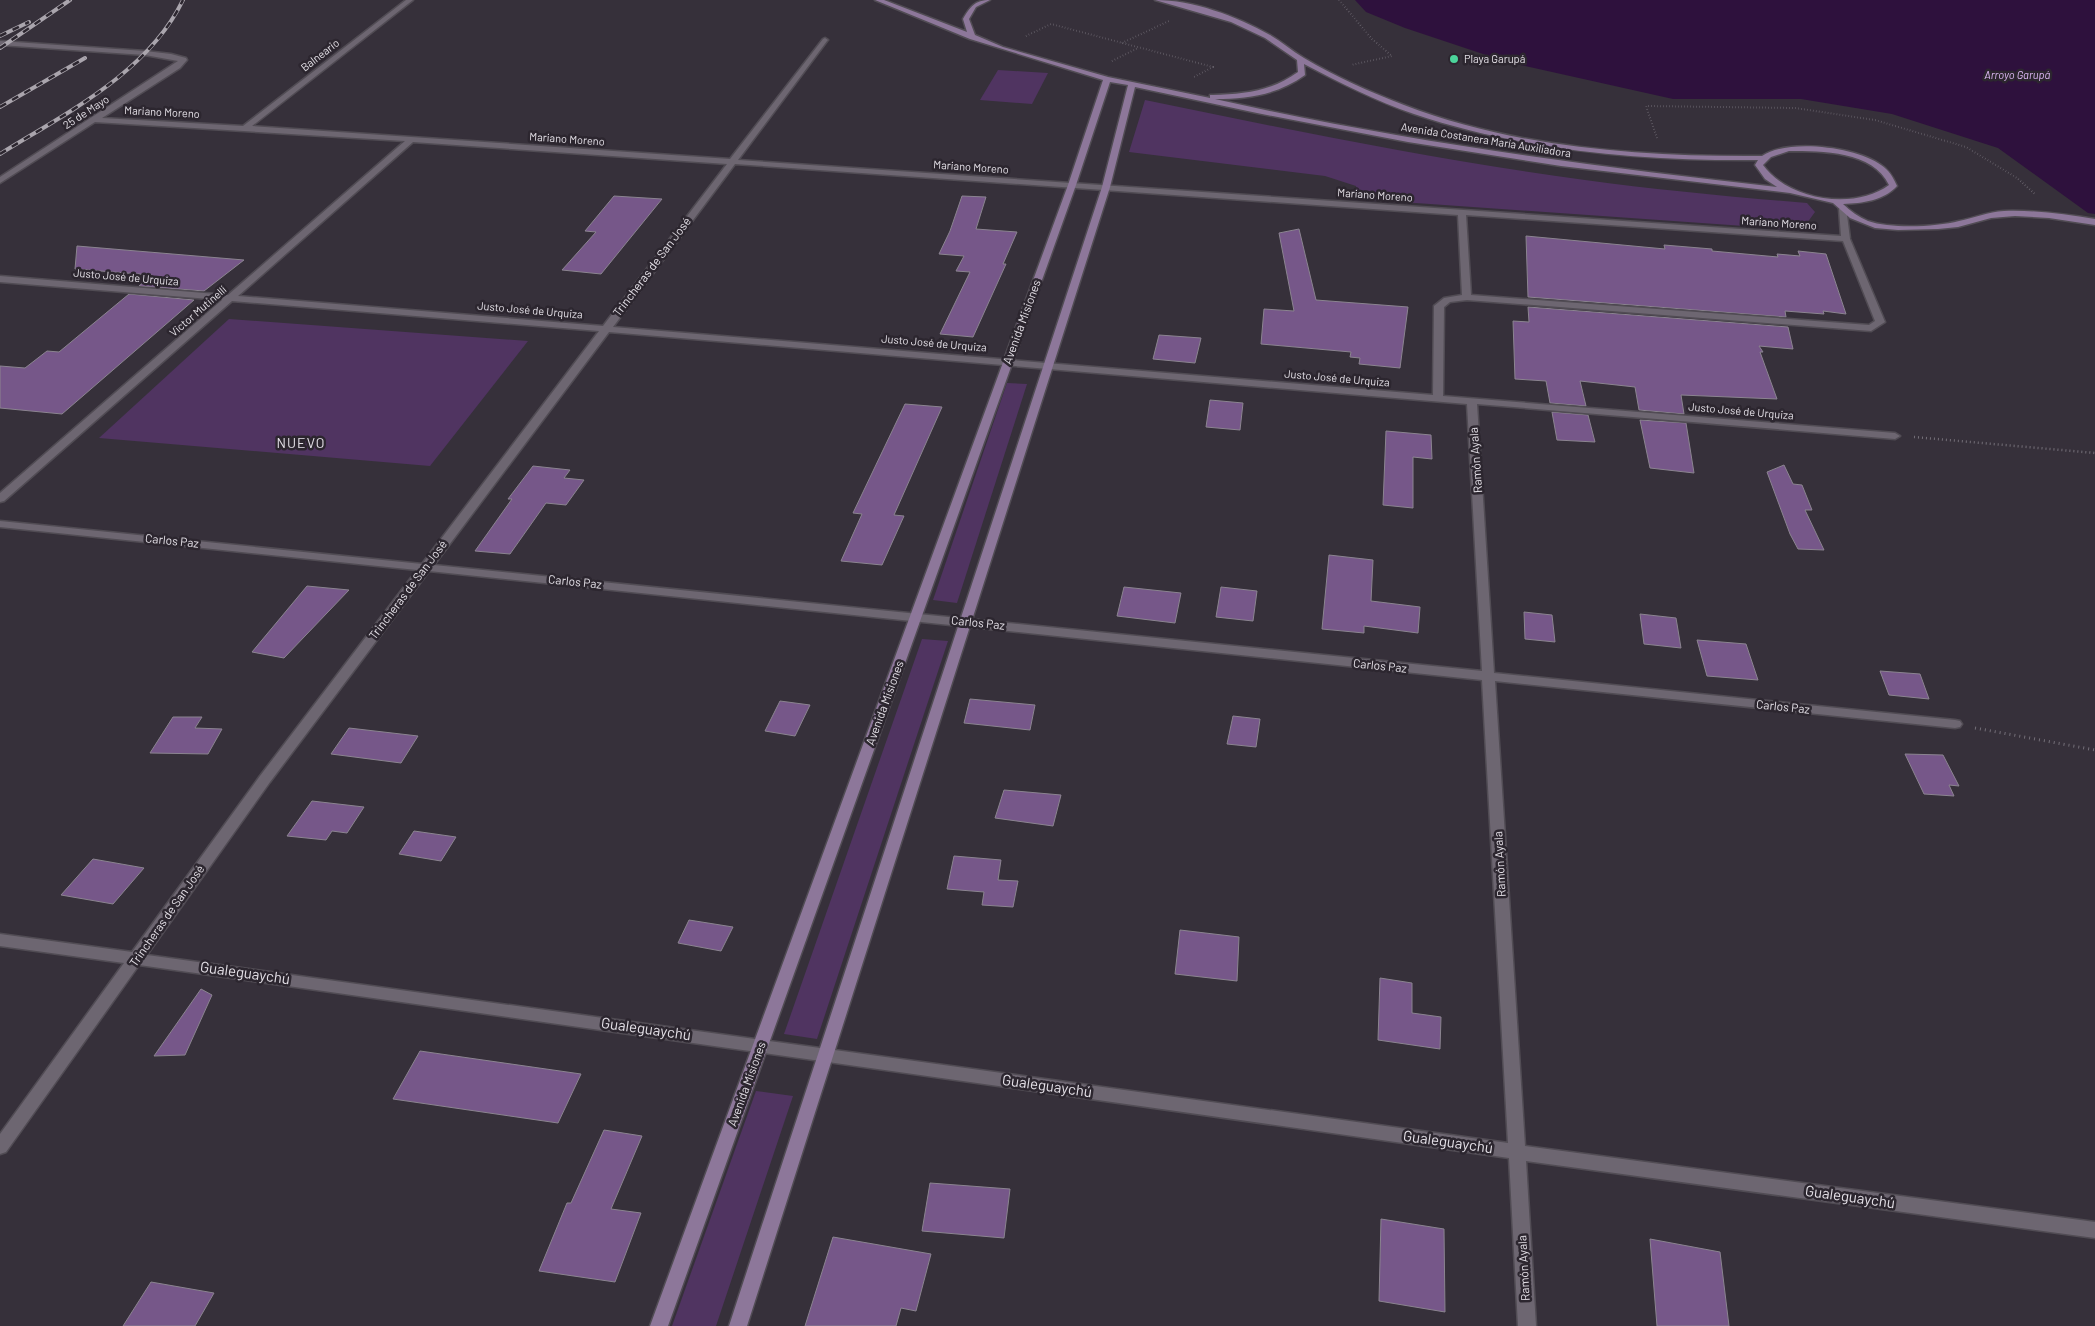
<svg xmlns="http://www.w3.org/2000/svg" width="2095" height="1326" font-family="Barlow,sans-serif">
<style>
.green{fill:#503461}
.water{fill:#2e113d}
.building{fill:#765789;stroke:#8b8490}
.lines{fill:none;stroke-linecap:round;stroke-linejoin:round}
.street-casing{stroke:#514c54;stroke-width:3}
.secondary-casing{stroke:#514c54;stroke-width:3}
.path-far2{stroke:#746f78;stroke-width:2;stroke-dasharray:0.5 2.5;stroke-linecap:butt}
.path-far1{stroke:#746f78;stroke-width:2.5;stroke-dasharray:1 3;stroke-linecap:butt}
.path{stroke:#746f78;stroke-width:3;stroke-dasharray:1 4;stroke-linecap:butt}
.street{fill:#6d6671;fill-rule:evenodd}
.secondary{fill:#8d779a;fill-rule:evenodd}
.rail-casing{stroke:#aaa5ad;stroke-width:4}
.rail{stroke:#2c262f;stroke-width:2.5;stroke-dasharray:7;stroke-linecap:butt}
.poi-dot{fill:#4cd49b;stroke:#2c262f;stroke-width:2}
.labels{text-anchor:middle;stroke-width:5;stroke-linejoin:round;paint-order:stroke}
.far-street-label{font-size:11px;fill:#e4e0e7;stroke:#2c262f}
.far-poi-label{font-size:11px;fill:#e4e0e7;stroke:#2c262f;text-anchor:start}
.far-water-label{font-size:11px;font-style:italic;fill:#deb9f5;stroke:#2c262f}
.street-label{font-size:12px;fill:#e4e0e7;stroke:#2c262f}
.neighbourhood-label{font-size:14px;letter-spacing:1px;fill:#e4e0e7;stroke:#2c262f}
.near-street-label{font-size:15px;fill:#e4e0e7;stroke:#2c262f}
</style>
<rect width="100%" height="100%" fill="#36303a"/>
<g class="green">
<path d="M998,70L1048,73L1032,104L980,100Z"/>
<path d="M1145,100C1290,130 1437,160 1585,180C1658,190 1733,197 1807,203L1815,212L1802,230L1359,199L1356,186L1325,176L1129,152Z"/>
<path d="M229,319L528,341L430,466L99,438Z"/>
<path d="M1007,383L1027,384L957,603L933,600Z"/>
<path d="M922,639L948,641L817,1039L784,1034Z"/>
<path d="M756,1091L793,1096L716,1326H672Z"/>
</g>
<path class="water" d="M1355,0H2095V214L2088,213L1998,148L1892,114L1801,99H1673L1507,62L1405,28L1366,12Z"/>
<g class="building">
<path d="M614,196L662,199L601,274L562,270L596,232L585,231Z"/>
<path d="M962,196L986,197L976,229L1017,232L1003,264H1006L973,337L940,334L970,272L956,271L964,256L939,254L950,231Z"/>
<path d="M1299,229L1316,300L1408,307L1400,368L1359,364L1360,358L1350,357L1351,352L1261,344L1264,309L1294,311L1279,233Z"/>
<path d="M1526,236L1665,249L1664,245L1712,249V251L1778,257L1777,254L1800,256L1798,251L1826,254L1846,314L1823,311L1824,314L1785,311L1786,317L1528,297Z"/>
<path d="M77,246L244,260L204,291L139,286L152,275L75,269Z"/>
<path d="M129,294L194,300L62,414L0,408V366L25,368L47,351L59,352Z"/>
<path d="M1528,307L1788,327L1793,349L1759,346L1763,352H1760L1777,399L1681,395L1684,414L1639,410L1635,387L1580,381L1586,406L1550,403L1546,381L1515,379L1513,321L1529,322Z"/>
<path d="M1159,335L1201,338L1195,363L1153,359Z"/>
<path d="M1210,400L1243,403L1240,430L1206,427Z"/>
<path d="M905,404L942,407L894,515L904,516L882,565L841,561L862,514L853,513Z"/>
<path d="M1552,412L1588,415L1595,442L1557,440Z"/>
<path d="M1640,420L1686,423L1694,473L1650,468Z"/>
<path d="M1386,431L1431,435L1432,459L1413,457V508L1383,505Z"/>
<path d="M1784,465L1793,484L1802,485L1812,510H1805L1824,550L1798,549L1790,534L1767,472Z"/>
<path d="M533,466L570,470L564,478L584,480L566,505L546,503L510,554L475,551L512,499H508Z"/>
<path d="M1329,555L1373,560L1371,601L1420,607L1418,633L1364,626V633L1322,629Z"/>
<path d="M307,586L349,590L284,658L252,652Z"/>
<path d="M1124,587L1181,593L1175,623L1117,616Z"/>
<path d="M1221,587L1257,591L1253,621L1216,617Z"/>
<path d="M1524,612L1552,615L1555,642L1525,639Z"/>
<path d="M1640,614L1676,618L1681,648L1644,644Z"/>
<path d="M1697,640L1746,644L1758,680L1707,676Z"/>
<path d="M1880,671L1920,674L1929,699L1889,695Z"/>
<path d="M970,699L1035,705L1030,730L964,723Z"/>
<path d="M780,701L810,705L795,736L765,731Z"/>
<path d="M1233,716L1260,719L1256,747L1227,744Z"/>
<path d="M173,717H202L195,728L222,729L208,754L150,753Z"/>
<path d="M349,728L418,736L401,763L331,754Z"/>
<path d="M1905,754L1943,755L1959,786L1949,785L1954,796L1924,794Z"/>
<path d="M1004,790L1061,795L1053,826L995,818Z"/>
<path d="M312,801L364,807L347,833L332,831L326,840L287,836Z"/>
<path d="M414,831L456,837L441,861L399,854Z"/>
<path d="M954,856L1001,860L998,880L1018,881L1013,907L982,905L984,892L947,889Z"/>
<path d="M93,859L144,868L113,904L61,895Z"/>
<path d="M689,920L733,927L721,951L678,943Z"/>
<path d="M1180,930L1239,937L1237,981L1175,974Z"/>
<path d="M1380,978L1412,983V1013L1441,1017L1440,1049L1378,1040Z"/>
<path d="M201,989L212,995L185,1055L154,1056Z"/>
<path d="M420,1051L581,1074L558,1123L393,1099Z"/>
<path d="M604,1130L642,1136L611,1209L641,1213L615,1282L539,1271L567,1203H571Z"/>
<path d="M930,1183L1010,1189L1004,1238L922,1231Z"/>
<path d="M1381,1219L1444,1229L1445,1312L1379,1301Z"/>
<path d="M833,1237L931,1254L916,1311L901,1308L896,1326H805Z"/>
<path d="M1650,1239L1720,1252L1729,1326H1657Z"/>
<path d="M151,1282L214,1293L195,1326H123Z"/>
</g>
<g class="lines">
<defs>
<path id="street" d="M406,0H413L252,126L730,159L823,39L825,38L828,40L827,41L738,160L1841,236L1839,209L1846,207L1850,239L1885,322L1871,331L1467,300L1450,302L1444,307L1443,396L1895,433L1900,436L1895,439L1477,404L1494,673L1955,720L1960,721L1962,724L1960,727L1955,728L1495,681L1525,1146L2095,1222V1238L1526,1161L1536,1326H1518L1509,1158L139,965L6,1152L0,1154V1134L124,963L0,946V934L132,952L260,776L417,570L0,527V521L422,564L599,331L232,301L4,501L0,502V493L222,300L0,282V276L228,295L405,141L95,122L0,183V177L178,61L145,55L0,45V41L145,51L171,54L186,58L187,60L180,68L102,118L243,126ZM413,142L727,164L603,326L238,296ZM735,164L1458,215L1462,295L1444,298L1434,306L1433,395L613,327ZM1466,215L1843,241L1875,321L1869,325L1471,295ZM609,332L1467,404L1482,671L434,565ZM429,571L1482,680L1508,1143L147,955L270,782Z"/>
<path id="secondary" d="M875,0H884L967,32L963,19C970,7 975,0 990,0L976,7L969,19L975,35L1003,47L1108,77L1210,98V95H1213C1244,94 1272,91 1298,72L1297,60L1265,38L1231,22L1155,0C1193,0 1236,16 1270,35C1282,42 1292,51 1304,58C1336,77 1370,92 1404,105C1515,148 1644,157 1762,156C1788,138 1857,147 1881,165C1889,170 1893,177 1897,186C1883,201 1863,203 1843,204C1850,211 1859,217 1868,221C1891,229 1936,227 1959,221C1974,218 1988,212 2004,211C2035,210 2065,214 2095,219V225L2049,218L2015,216L1991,218L1958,227L1938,229L1898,230L1875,228L1850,218L1833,203L1790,193L1561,166L1408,142L1257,113L1135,87L1110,187L747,1326H729L1102,187L1128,85L1110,82L1076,185L668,1326H650L1068,185L1103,80L970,39ZM1304,64C1340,83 1376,101 1414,114C1524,151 1643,161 1758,160L1755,165L1765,179L1777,187C1588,166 1400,141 1215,99C1248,99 1277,95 1305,75ZM1789,151C1822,151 1873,151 1889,185C1854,211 1788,200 1763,165L1771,157Z"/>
</defs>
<use href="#street" class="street-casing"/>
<use href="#secondary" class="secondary-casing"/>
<g class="path-far2">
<path d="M1339,0L1372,39L1392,56L1351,65"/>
<path d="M1026,36L1051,24L1213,67L1194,77"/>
<path d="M1122,43L1169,21"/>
<path d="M1112,61L1138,48"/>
<path d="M1657,138L1646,106L1795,108L1875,120L1966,147L2017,178L2036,195"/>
</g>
<path class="path-far1" d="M1914,437L2095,453"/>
<path class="path" d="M1975,728L2095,750"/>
<use href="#street" class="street"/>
<use href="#secondary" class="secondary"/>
<defs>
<g id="rail">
<path d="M0,36L29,22"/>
<path d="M0,48L70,0"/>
<path d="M0,107L85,58"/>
<path d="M0,154C66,113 148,73 183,0"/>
</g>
</defs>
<use href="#rail" class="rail-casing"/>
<use href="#rail" class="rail"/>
</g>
<circle class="poi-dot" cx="1454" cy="59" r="5"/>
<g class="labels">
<g class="far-street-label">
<text transform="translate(320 55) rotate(-38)" y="4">Balneario</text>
<text transform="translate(86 112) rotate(-33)" y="4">25 de Mayo</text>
<text transform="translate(162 112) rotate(3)" y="4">Mariano Moreno</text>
<text transform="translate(567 139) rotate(4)" y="4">Mariano Moreno</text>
<text transform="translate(1486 140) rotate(9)" y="4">Avenida Costanera María Auxiliadora</text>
<text transform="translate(971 167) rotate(4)" y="4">Mariano Moreno</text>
<text transform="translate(1375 195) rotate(4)" y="4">Mariano Moreno</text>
<text transform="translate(1779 223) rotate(4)" y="4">Mariano Moreno</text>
<text transform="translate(126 277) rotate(5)" y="4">Justo José de Urquiza</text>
<text transform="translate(530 310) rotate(5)" y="4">Justo José de Urquiza</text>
<text transform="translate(198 311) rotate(-41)" y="4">Victor Mutinelli</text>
<text transform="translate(934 343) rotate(5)" y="4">Justo José de Urquiza</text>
<text transform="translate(1337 378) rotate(5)" y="4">Justo José de Urquiza</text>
<text transform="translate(1741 411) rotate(5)" y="4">Justo José de Urquiza</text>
</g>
<g class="far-poi-label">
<text x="1464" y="63">Playa Garupá</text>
</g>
<g class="far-water-label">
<text x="2017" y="79">Arroyo Garupá</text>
</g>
<g class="street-label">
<text transform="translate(652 267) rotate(-53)" y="4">Trincheras de San José</text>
<text transform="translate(1022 322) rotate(-70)" y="4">Avenida Misiones</text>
<text transform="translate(1476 460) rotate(-94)" y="4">Ramón Ayala</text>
<text transform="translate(172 541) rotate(6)" y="4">Carlos Paz</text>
<text transform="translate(575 582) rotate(6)" y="4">Carlos Paz</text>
<text transform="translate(408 590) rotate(-53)" y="4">Trincheras de San José</text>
<text transform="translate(978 623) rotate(6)" y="4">Carlos Paz</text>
<text transform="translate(1380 666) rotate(6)" y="4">Carlos Paz</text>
<text transform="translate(885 703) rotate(-70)" y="4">Avenida Misiones</text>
<text transform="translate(1783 707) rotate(6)" y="4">Carlos Paz</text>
<text transform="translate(1500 864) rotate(-93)" y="4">Ramón Ayala</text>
<text transform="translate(167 916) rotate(-55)" y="4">Trincheras de San José</text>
<text transform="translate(747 1084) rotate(-70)" y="4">Avenida Misiones</text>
<text transform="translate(1524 1268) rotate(-93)" y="4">Ramón Ayala</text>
</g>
<g class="neighbourhood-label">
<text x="301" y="448">NUEVO</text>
</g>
<g class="near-street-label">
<text transform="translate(245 973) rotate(8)" y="5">Gualeguaychú</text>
<text transform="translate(646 1029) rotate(8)" y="5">Gualeguaychú</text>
<text transform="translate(1047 1086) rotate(8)" y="5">Gualeguaychú</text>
<text transform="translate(1448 1142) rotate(8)" y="5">Gualeguaychú</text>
<text transform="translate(1850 1197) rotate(8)" y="5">Gualeguaychú</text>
</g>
</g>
</svg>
